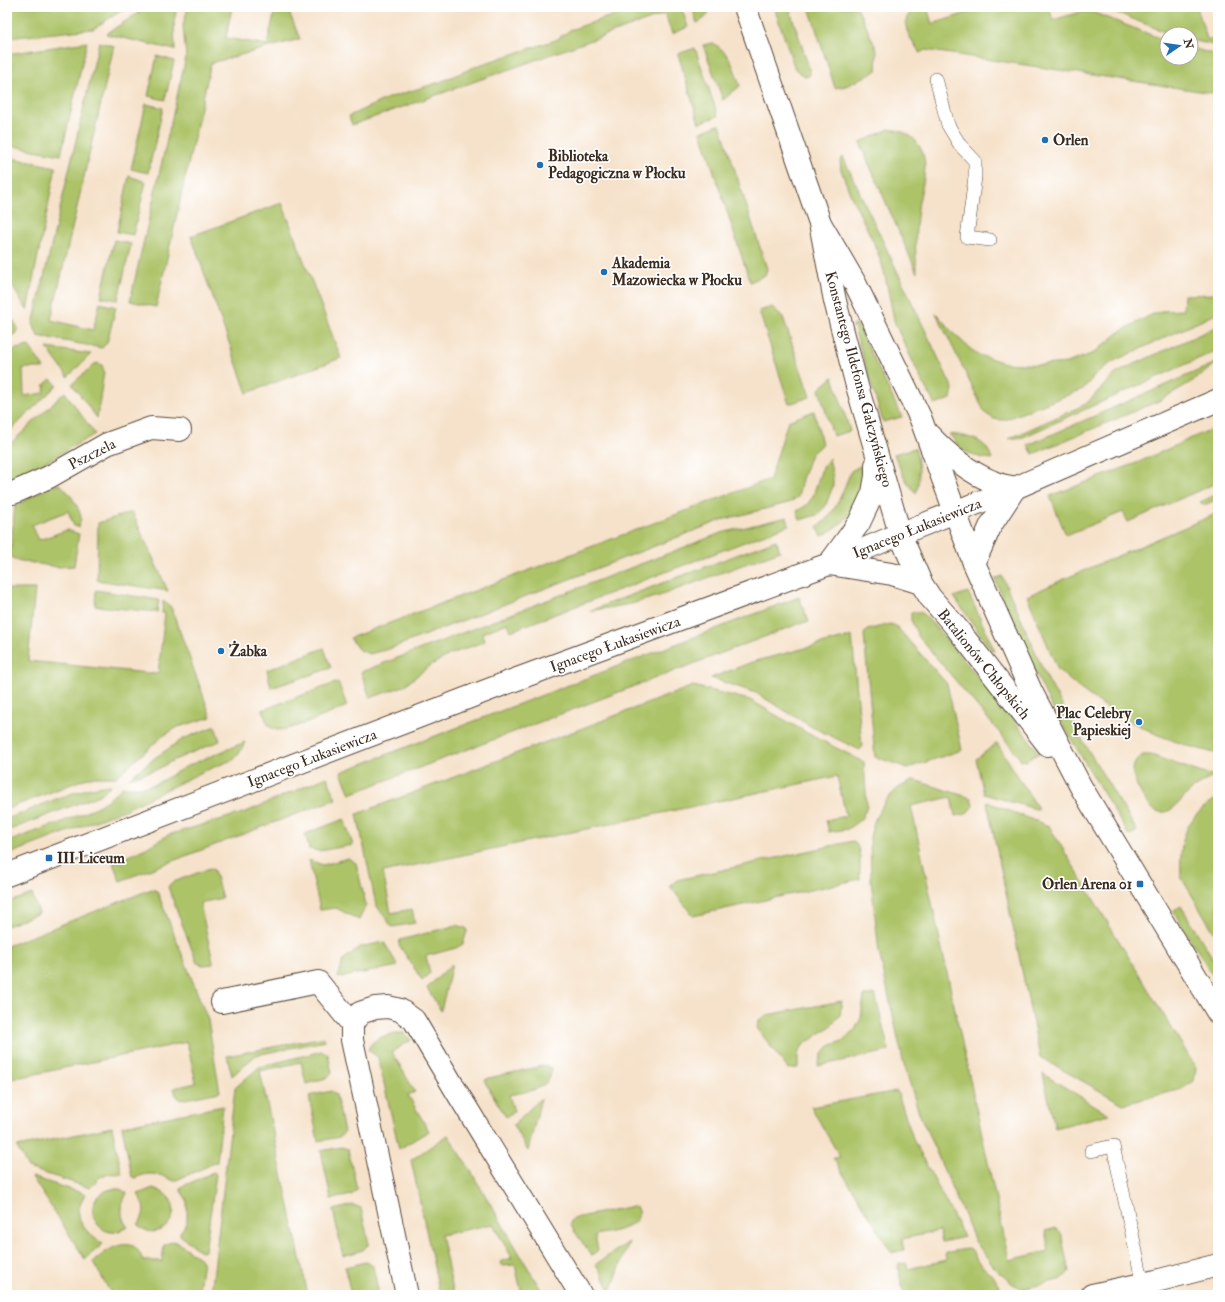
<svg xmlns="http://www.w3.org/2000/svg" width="1225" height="1302" font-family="'IM FELL Double Pica',serif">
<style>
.green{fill:#acc367;stroke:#747642}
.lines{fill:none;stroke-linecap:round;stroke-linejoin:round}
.lane-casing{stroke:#574638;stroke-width:14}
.street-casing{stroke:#574638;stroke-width:24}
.secondary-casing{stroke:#574638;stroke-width:24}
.lane{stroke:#fff;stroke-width:13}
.street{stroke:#fff;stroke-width:22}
.secondary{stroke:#fff;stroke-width:22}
.poi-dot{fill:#1f6fb2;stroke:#fff;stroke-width:1.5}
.labels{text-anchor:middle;stroke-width:3.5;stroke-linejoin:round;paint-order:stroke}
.poi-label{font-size:15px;font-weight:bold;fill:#3b2a1e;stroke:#fff;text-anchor:start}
.street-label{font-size:15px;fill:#3b2a1e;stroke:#fff}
</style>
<rect width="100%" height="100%" fill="#fff"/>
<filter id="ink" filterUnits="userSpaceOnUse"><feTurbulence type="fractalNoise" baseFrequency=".025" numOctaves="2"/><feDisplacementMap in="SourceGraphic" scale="8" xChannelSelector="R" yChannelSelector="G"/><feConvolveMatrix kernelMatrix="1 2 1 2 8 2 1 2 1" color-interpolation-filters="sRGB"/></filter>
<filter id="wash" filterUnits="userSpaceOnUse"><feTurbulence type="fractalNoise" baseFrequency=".012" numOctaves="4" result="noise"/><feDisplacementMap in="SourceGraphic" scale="16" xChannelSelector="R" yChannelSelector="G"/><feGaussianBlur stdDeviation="0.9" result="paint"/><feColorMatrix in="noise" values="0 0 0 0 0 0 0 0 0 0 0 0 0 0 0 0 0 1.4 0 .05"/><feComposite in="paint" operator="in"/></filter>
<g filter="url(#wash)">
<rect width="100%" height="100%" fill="#f6e2ca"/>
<g class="green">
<path d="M13,7H127L93,29L7,38Z"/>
<path d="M147,7H177L174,21L175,50L106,34Z"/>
<path d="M188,7H232L226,38L267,45L275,10L263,7H287L300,39L211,63L156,307L130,301L186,57L183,26Z"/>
<path d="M638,7H681L688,27L672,34L665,14L352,125L349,116L388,98L440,82L479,65L556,40L570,30Z"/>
<path d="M692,7H709C710,16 704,19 697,23Z"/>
<path d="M774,7H789L809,68L810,75L806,77L795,69Z"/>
<path d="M809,7H857L877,50L876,71L846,86L835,88Z"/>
<path d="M916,7H927L932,24L986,7H1049L1053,20L1087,10L1167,41V58H1191V48L1218,55V92L1212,93L925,50L920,53C910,37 896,22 916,7Z"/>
<path d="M1103,7H1197L1207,39L1218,42V46L1191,40V34H1170Z"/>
<path d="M87,42L61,155L7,145V54Z"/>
<path d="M99,42L114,46L51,320L93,330L100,303L116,307L107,343L102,348L38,336L33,324Z"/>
<path d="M713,43C732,55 733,66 740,86L723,100L703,45Z"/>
<path d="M695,48L718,116L699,123L678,54Z"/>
<path d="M157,56L174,61L165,100L148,96Z"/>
<path d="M146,104L163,108L148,173L131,169Z"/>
<path d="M720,124L767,269L765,275L750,282L701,132Z"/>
<path d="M889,129C902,131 910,133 918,144C932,164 921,186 918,208C915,230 915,251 917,273L862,148L861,142Z"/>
<path d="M7,157L56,167L27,310L7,278Z"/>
<path d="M843,157L953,389L951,399L935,405L921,379L895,324L884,271L876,247L851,196L841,170L840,160Z"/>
<path d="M129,176L146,182L133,235L117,232Z"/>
<path d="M282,203L341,358L247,393L191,236Z"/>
<path d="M114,240L131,244L118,300L101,297Z"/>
<path d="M1218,294V313L1114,361L1099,371L1083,389L1004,420L994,419L985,413L936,313L953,333L976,354L1005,363L1042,365L1067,363L1094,353L1121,331L1151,315L1161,311L1183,310L1184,295Z"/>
<path d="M772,307L777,311L783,317L810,397L789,404L759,311Z"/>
<path d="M7,311L18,328L15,334L7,337Z"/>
<path d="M857,324L902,417L883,422L853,325Z"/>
<path d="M1218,326V350L1023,437L1008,439L1086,404L1114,375L1128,367Z"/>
<path d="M29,346L44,368H23L24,396L44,393L45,384L51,379L57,385L7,434V351Z"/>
<path d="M47,348L91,354L68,377Z"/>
<path d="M1218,362L1196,379L1161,400L1033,454L1028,445Z"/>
<path d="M96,363L102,365L104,372L97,418L72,384Z"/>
<path d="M833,377L850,431L833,436L819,389Z"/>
<path d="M65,392L95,434L46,462L7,478V447Z"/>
<path d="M814,411L822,444L811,454L802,479L798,497L788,503L722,520L389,649L369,654L358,649L350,638L770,479L788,421Z"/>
<path d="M1218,426V482L1128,522L1123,512L1066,535L1050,496L1139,462Z"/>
<path d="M949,434C961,435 982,438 988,450C990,452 990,456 992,459C968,456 964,453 949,434Z"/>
<path d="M915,448C919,464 921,477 916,493C905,482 900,469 894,454Z"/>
<path d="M829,458L833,478V486L825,507L817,515L800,520L797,511L807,505L813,496L821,471Z"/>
<path d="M860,466C861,476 863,487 860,497C854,515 837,528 822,536L817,527C836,515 843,490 851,471Z"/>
<path d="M59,484C68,489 79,507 81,517C81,520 79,524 79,527L74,526L68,511L32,525L39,540L67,530L79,534L74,566L57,567L16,560L10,556L15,506L52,485Z"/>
<path d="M1218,494V499L1204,505L1200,502Z"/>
<path d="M132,512L168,591L97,580L98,523Z"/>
<path d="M1218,513V754L1188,746L1158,735L1130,721L1109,710L1079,688L1058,670L1027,596L1071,576Z"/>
<path d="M787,517L789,525L511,631L508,623L482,633L485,641L449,655L428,667L404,686L370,698L361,672L721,533Z"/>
<path d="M776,540L780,551L659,596L631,604L589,611Z"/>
<path d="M1002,576L1047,678L1069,718L1137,831L1129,836L1049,702L1012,622L995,579Z"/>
<path d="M7,589H35L28,661L158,674L165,613H162L163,601L171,607L211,717L178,727L163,736L116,777H90L7,809Z"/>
<path d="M96,590L159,600L157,612L95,606Z"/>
<path d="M968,592L995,651L991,650L954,597Z"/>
<path d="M799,597L809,622L801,623L350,794L341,772Z"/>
<path d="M911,612H921L932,623L1008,712L1039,753L1026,761L1021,760L1004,738L918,636L911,620Z"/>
<path d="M890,624L896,626L947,684L962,750L908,768L875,757L864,634L867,630Z"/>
<path d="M852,636L862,746L860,750L812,727L756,693L711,678L752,662Z"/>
<path d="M324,648L331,668L271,688L267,670Z"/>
<path d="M338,682L347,706C333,712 284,735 273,729C267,726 265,716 262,710Z"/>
<path d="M693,686L750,700L809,734L864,762L867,807L861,819L848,829L829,832L826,820L846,816L837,776L383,872L391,913L412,909L415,923L392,927L376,905L357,814Z"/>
<path d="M215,726L220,741L174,760L158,769L129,778L156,757L183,739Z"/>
<path d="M245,742L239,754L232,760L202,772L129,808L7,855V842C24,836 41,829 59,823C82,814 105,806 122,787H143L156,784L187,766Z"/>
<path d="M997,743L1039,810L984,794L976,759Z"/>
<path d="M1143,755H1151L1202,773L1217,776C1208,779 1200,783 1193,789C1184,795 1176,810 1165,812C1153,814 1147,803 1142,795C1134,781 1126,766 1143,755Z"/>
<path d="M327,777L336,799L120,881L113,863L146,848L168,835L246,812Z"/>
<path d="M914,780L971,798L973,806L966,814L955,816L951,797L911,806L1009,1260L1049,1251L1045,1231L1056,1228L1061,1233L1069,1272L1062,1279L1023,1289L1013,1284L996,1270L975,1241L919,1113L903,1061L879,952L871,880L870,837L875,819L886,800L898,788Z"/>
<path d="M111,785L101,794L87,800L7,831V819C40,806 76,788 111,785Z"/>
<path d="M1216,799H1218V939L1181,877C1179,842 1184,818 1216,799Z"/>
<path d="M987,802L1049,826L1196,1068L1194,1081L1182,1089L1123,1104L1040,1057Z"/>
<path d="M344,819L353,845L319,851L309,849L305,834Z"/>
<path d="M853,841C863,848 859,868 860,879L693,916L670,886L677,880Z"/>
<path d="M348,858L356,863L366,905L359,920L336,908L320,910L309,860L323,865Z"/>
<path d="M210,868L214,870L222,898L200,903L213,962V964L203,965L197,963L168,887L171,883Z"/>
<path d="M152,889L157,891L208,1020L220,1092L180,1100L176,1095L174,1088L196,1083L187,1042L7,1080V946Z"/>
<path d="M32,894L39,913L7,926V903Z"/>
<path d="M1181,906L1218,967V984L1173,911Z"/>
<path d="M457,925L466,928L467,931L463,944L456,948L426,956L430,973L422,980L399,945L400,940Z"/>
<path d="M384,942L398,966L338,978L343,960L360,947Z"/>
<path d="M452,964L441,1011L427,988Z"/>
<path d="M875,994L889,1051L818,1066L822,1054L829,1046L842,1041L855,1030L861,1018L864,996Z"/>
<path d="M842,1001L840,1015L831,1026L803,1045L798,1054V1068L788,1069L757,1028L759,1020L767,1015Z"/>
<path d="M396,1033H404L411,1040L392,1052L415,1092L408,1095L429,1131L399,1149L378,1057L368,1050C372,1038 385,1036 396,1033Z"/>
<path d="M324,1037L325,1041L256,1055L232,1076L227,1056Z"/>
<path d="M322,1051L328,1054L332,1073L329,1077L306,1084L301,1062L260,1071L308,1295H211L235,1088L259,1067Z"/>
<path d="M542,1066H547L551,1068C551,1091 527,1091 509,1095L514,1111L506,1117L486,1084L485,1080L489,1078Z"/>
<path d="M1043,1074L1109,1114L1055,1128Z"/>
<path d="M331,1091L336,1095L344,1132L340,1137L318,1141L309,1096Z"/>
<path d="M897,1091L914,1141L964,1237L942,1242L939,1231L902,1239L904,1250L892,1253L833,1158L840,1157L811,1107Z"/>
<path d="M541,1098L528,1151L513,1125Z"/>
<path d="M223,1106L217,1162L174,1181C160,1174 150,1171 135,1178L132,1177L122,1126Z"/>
<path d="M112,1127L122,1174C104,1173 101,1174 90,1188L28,1168L17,1147Z"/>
<path d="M448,1135L465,1161L544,1295H522L515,1265L503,1266L501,1264L502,1261L512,1258L493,1224L441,1235L454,1295H440L411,1160Z"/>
<path d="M341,1147L348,1149L357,1189L352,1195L331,1199L321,1151Z"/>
<path d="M214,1172L216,1174L205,1251L201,1252L180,1235V1232L187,1223V1200L181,1191V1187Z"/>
<path d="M32,1177L85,1194C83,1199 80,1204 79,1209C77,1225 91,1236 103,1244L85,1259Z"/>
<path d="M153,1188C196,1202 162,1249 138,1225C146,1213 145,1206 138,1194Z"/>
<path d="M112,1189H120L127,1193C121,1204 119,1217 128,1227C123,1229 117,1233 111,1232C94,1230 87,1208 98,1196C102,1192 107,1190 112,1189Z"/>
<path d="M353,1205L361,1208L369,1244L363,1250L343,1256L333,1210Z"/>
<path d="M633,1206L637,1208C646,1229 607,1232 595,1235L598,1250L592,1256L570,1225L571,1221L575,1218Z"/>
<path d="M173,1241L180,1244L203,1261L198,1295H112L93,1262C103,1254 118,1240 133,1246C138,1248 141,1256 143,1261H162L164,1245Z"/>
<path d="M629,1242L611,1291L596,1264Z"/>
<path d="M966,1249L972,1250C977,1267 994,1272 1000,1287L963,1295H904L898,1267L899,1264L906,1263L908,1269L946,1260L945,1253Z"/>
<path d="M366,1262L373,1266L379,1295H351L345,1267Z"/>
</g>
</g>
<g filter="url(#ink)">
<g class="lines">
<defs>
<g id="lane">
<path d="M936,79L948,125L960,145L975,161V177L967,237L990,240"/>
<path d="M1091,1151L1113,1146L1143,1284"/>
</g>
<g id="street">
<path d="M7,494L13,493L49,477L107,444L151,428L180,430"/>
<path d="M222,1002L318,982L352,1024"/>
<path d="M407,1295L352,1040V1024L360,1013L375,1008L388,1007L400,1010L414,1020L458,1094L581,1295"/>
<path d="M1092,1295L1156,1281L1218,1265"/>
</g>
<g id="secondary">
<path d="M745,7L820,223L835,301L857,386L900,534L921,583L930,597L956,627L1048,745"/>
<path d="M820,223L855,283L920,417L974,563L1031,691L1081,787L1218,1013"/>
<path d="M929,435C947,454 967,471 991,481C998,485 1007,486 1015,488"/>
<path d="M974,563L991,525L1015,488"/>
<path d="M829,564L859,523L873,493L876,476V465"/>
<path d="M829,564L892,574L921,583"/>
<path d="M7,875L509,682L829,564L900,534L1015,488L1218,400"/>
</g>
</defs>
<use href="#lane" class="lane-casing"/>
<use href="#street" class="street-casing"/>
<use href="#secondary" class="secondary-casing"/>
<use href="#lane" class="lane"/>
<use href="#street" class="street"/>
<use href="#secondary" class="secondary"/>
</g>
</g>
<g class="poi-dot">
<circle cx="1045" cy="140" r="4"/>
<circle cx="540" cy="165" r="4"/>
<circle cx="604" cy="272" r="4"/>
<circle cx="221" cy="651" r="4"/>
<circle cx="1139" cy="722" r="4"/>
<rect x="45" y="854" width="8" height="8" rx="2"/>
<rect x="1136" y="880" width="8" height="8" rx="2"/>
</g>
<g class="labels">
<g class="poi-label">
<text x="1053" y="145">Orlen</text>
<text x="548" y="161">Biblioteka<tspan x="548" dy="17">Pedagogiczna w Płocku</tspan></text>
<text x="612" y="268">Akademia<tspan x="612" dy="17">Mazowiecka w Płocku</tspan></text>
<text x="229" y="656">Żabka</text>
<text x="1131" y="718" text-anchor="end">Plac Celebry<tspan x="1131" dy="17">Papieskiej</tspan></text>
<text x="57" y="863">III Liceum</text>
<text x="1132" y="889" text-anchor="end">Orlen Arena 01</text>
</g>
<g class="street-label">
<text transform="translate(859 379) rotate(75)" y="5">Konstantego Ildefonsa Gałczyńskiego</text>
<text transform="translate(92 454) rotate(-27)" y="5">Pszczela</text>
<text transform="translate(917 528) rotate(-22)" y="5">Ignacego Łukasiewicza</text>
<text transform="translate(615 644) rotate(-20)" y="5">Ignacego Łukasiewicza</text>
<text transform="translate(984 664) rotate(51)" y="5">Batalionów Chłopskich</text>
<text transform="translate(312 758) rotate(-21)" y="5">Ignacego Łukasiewicza</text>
</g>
</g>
<rect width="1225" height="1302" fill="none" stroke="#fff" stroke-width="24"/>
<g transform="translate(1179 46) rotate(77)"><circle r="19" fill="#ffffff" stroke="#b1aaa5"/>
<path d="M0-3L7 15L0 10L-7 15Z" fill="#1f6fb2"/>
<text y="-6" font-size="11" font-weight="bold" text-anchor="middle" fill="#3b2a1e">N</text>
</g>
</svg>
